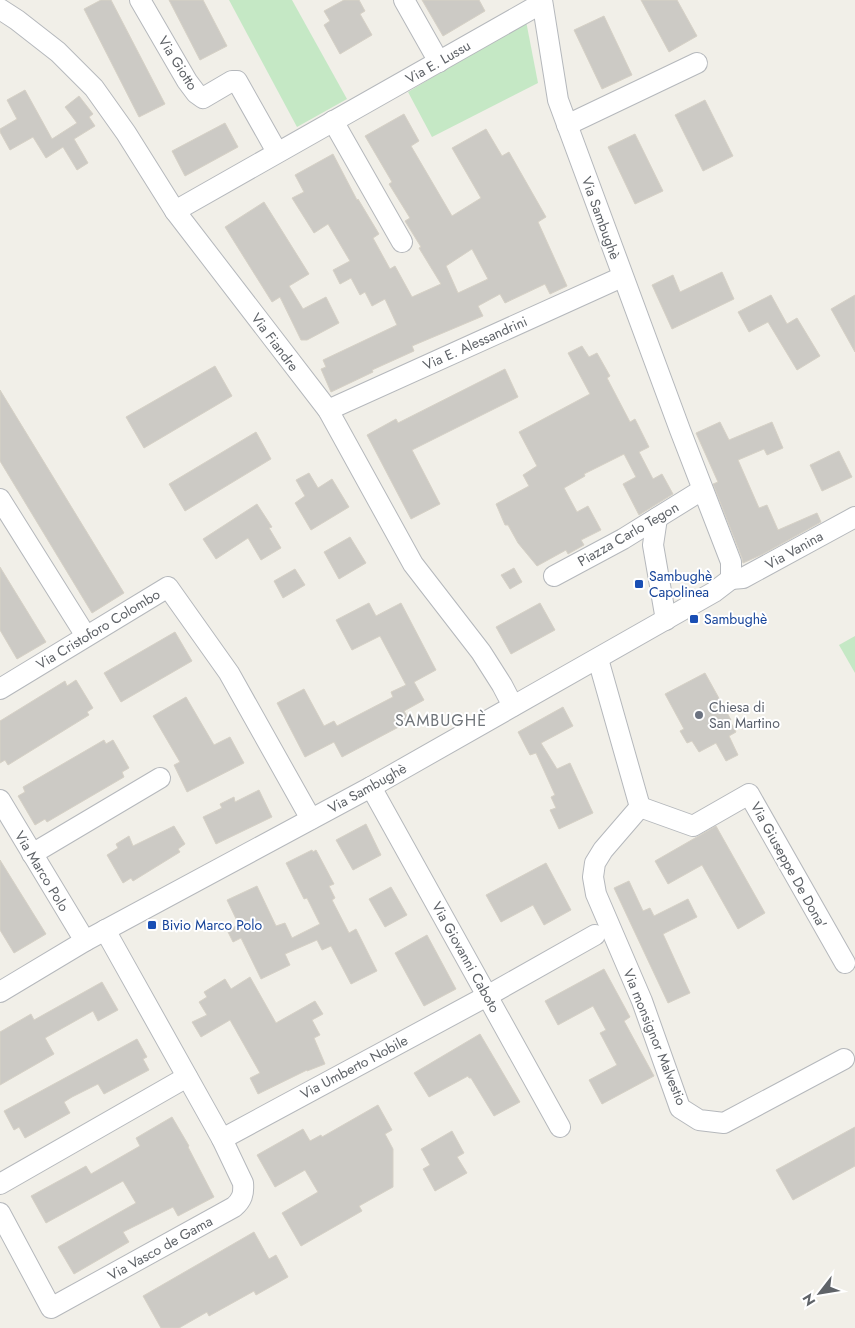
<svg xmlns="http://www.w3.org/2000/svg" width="855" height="1328" font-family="Jost,sans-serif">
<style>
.green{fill:#c5e8c5}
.building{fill:#cccac5;stroke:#d6d1c6;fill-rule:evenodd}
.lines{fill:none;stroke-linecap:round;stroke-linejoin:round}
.minor-casing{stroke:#b5b8bc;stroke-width:22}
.minor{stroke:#fff;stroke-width:20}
.transit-dot{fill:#1a4fb4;stroke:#fff;stroke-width:2}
.worship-dot{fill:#6b7280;stroke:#fff;stroke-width:2}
.labels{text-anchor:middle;stroke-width:4;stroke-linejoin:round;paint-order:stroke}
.street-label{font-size:14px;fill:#5f6368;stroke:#fff}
.transit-label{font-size:14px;fill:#164399;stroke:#fff;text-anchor:start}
.worship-label{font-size:14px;fill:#5b616d;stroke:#fff;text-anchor:start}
.quarter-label{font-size:16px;letter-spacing:1px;fill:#70757a;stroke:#fff}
</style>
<rect width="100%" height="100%" fill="#f1efe8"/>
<g class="green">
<path d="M229,0H292L347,99L297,127Z"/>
<path d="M526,21L538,83L432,137L408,92Z"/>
<path d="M855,636V673L839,645Z"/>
</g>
<g class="building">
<path d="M101,0H111L165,104L139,117L84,9Z"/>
<path d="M169,0H203L227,46L200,60Z"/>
<path d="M344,0H359L365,11L360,14L372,35L340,54L324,25L330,21L324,11Z"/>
<path d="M422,0H479L485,11L443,36Z"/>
<path d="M641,0H677L697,36L669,52Z"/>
<path d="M604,16L632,75L602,89L574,30Z"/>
<path d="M25,90L52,139L77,123L65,107L79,96L93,114L89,117L95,126L74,139L88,163L77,170L63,147L46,158L33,137L10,150L0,132V129L17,119L7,100Z"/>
<path d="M705,100L733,156L703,171L675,115Z"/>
<path d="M404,114L419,141L411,146L452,216L481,198L452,148L486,129L502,156L509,152L546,217L538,222L567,286L550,294L545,284L505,303L500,294L478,306L483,316L412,346L414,351L372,370L373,372L331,392L321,369L326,367L323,360L397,325L385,299L372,306L365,292L360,295L351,278L340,284L333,270L350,261L328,224L314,233L292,198L304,192L295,175L333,154L357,200L358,199L379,234L373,238L390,269L395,266L412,297L441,284L419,248L421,247L405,221L410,218L389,184L392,182L365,136ZM472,249L488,279L458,293L446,266Z"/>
<path d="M225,123L238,147L185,176L172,151Z"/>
<path d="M635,134L663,191L635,204L608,147Z"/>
<path d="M264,202L309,274L289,286L303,309L326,297L339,323L307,340H301L280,297L272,302L225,227Z"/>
<path d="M722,272L734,299L672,329L652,285L673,275L680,292Z"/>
<path d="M771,295L787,324L797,318L820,356L797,370L768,322L749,332L738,312Z"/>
<path d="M855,295V352L831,309Z"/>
<path d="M582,346L589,357L597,353L610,376L607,378L630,422L635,419L649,447L639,452L653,479L662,474L673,494L639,515L623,484L636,477L624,454L584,474L585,476L564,488L577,512L588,506L601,530L581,540L584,545L568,554L566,550L537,566L518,543L508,525H505L496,504L529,486L523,475L537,466L519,432L590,394L568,353Z"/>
<path d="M215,366L232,396L144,448L126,417Z"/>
<path d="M505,369L518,397L412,450L440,504L411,519L367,435L396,419L398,423Z"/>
<path d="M0,390L124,593L92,613L0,461Z"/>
<path d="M720,422L729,440L772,422L783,448L767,455L764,449L738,460L759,508L767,505L778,530L817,513L821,522L763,554L743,563L742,558L713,484L718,482L696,433Z"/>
<path d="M256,432L271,459L185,511L169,484Z"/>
<path d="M839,451L852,477L822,491L810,465Z"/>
<path d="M309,473L318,488L332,479L349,507L311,530L295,503L305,496L296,480Z"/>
<path d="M257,504L272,527L269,528L281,548L261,560L248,538L216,559L203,539Z"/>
<path d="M350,537L366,563L339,579L324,552Z"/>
<path d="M0,567L46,642L17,659L0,630Z"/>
<path d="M514,568L522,582L510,589L501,575Z"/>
<path d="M295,569L305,585L283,598L274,581Z"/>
<path d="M369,603L376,616L401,603L436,670L414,682L424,700L404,711L410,721L342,757L334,742L305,757L277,703L304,689L324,726L334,721L337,726L393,697L391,692L406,685L380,636L352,650L336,620Z"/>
<path d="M540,603L555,630L511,654L496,627Z"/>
<path d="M175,632L192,661L121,702L104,673Z"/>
<path d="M705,673L731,720L730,721L736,732L729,736L738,755L726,761L716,743L699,752L692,741L687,743L680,731L684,729L665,694Z"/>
<path d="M76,680L93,708L87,712L89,715L8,765L5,760L0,763V721L65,681L67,686Z"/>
<path d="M186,697L214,745L230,737L244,763L187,792L174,765L180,762L153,716Z"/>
<path d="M563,707L573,726L541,743L557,769L570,763L593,813L559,829L550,810L556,808L551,797L555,795L536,753L530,755L518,732Z"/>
<path d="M104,740L106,744L113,740L129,768L122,772L124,777L47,822L45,819L35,825L18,796L25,792L23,787Z"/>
<path d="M259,790L272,817L216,844L203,817L222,808L220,804L234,797L235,802Z"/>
<path d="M366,824L381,855L353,870L336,840Z"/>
<path d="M174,826L185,844L178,849L180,852L133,881L131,878L123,883L107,855L118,848L116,844L129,836L133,846Z"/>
<path d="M716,826L765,913L738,929L702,865L668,884L655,861Z"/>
<path d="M312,850L313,852L316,850L334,884L329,886L335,898L332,900L349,933L356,929L377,971L351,984L331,946L322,950L317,940L285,954L290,965L261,979L241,938L233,942L227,930L239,925L227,900L257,886L276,926L285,923L292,938L320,924L307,898L304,899L286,863Z"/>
<path d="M0,860L46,934L14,953L0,930Z"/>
<path d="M546,863L571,910L544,925L533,905L501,922L486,895Z"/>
<path d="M629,881L643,911L650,908L654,916L688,899L697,917L663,934L690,993L668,1003L614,888Z"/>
<path d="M391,887L407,915L385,927L369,899Z"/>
<path d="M427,935L456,989L424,1006L395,953Z"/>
<path d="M604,969L630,1017L624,1021L654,1076L602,1104L589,1080L617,1065L600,1033L606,1030L593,1006L558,1025L545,1001Z"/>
<path d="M250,977L276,1023L315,1001L323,1014L312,1020L320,1035L314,1038L325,1064L307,1071V1070L258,1094L250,1078L260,1073L230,1020L201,1037L192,1022L207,1015L199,1002L207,997L204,992L225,979L231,989Z"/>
<path d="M102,982L118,1010L98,1021L93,1011L45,1038L54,1054L0,1085V1032L31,1014L34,1020Z"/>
<path d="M480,1034L520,1102L494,1116L471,1078H469L468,1076L429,1097L414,1073Z"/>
<path d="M137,1039L147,1057L143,1059L149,1070L104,1094L98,1084L72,1097L64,1102L70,1113L25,1138L19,1127L14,1130L4,1111Z"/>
<path d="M378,1105L392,1130L385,1134L393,1149V1187L359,1206L362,1211L301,1246L282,1213L318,1192L305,1170L275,1187L257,1155L303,1129L310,1141L321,1135L322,1137Z"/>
<path d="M172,1117L189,1146L188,1147L214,1197L178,1216L173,1207L123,1232L129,1242L74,1274L58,1247L136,1203L123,1181L46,1223L31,1196L86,1166L91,1174L140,1146L136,1138Z"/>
<path d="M855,1127V1166L793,1200L776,1170Z"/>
<path d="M452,1131L464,1153L457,1157L467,1173L435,1191L423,1169L430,1165L421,1149Z"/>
<path d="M254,1232L269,1259L276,1255L288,1277L256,1295L254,1291L209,1316L207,1312L179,1328H161L143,1296Z"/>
</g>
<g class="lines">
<defs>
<g id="minor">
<path d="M140,0L187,81L196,93L203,98L232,81H237L277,152"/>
<path d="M404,0L439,62"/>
<path d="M542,0L558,100L680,430L731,562V579"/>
<path d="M0,9L17,20L58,52L94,88L126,133L175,211L328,410L413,564L481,652L502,685L513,706"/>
<path d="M333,121L402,242"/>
<path d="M567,125L697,63"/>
<path d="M175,211L542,3"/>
<path d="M328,410L622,277"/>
<path d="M0,499L86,636"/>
<path d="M657,518L653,545L666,620"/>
<path d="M554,576L623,539L702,490"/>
<path d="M731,579L743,578L855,517"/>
<path d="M598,659L640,807"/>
<path d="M0,689L168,587L229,673L311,819"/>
<path d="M371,787L560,1127"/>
<path d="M0,800L85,941"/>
<path d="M640,807L603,850L595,863L593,877L596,894L642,1001L680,1108L699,1120L724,1123L844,1059"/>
<path d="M640,807L693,826L749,794L845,963"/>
<path d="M32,854L160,778"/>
<path d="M0,992L85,941L371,787L714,592L731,579"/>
<path d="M222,1139L487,996L595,935"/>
<path d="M0,1184L187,1077"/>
<path d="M0,1213L51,1308L234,1207C242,1200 244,1194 243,1183L222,1139L105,930"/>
</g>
</defs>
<use href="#minor" class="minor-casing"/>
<use href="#minor" class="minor"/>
</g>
<g class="transit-dot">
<rect x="634" y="579" width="10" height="10" rx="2.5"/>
<rect x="689" y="614" width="10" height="10" rx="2.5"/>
<rect x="147" y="920" width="10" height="10" rx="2.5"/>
</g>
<circle class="worship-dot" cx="699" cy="715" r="5"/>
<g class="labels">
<g class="street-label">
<text transform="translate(438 62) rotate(-30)" y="5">Via E. Lussu</text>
<text transform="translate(178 63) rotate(58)" y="5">Via Giotto</text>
<text transform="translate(601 218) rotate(70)" y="5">Via Sambughè</text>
<text transform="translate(275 342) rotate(53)" y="5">Via Fiandre</text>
<text transform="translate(475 343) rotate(-24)" y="5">Via E. Alessandrini</text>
<text transform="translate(628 534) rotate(-30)" y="5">Piazza Carlo Tegon</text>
<text transform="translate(794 550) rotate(-29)" y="5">Via Vanina</text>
<text transform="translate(98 629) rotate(-31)" y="5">Via Cristoforo Colombo</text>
<text transform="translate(367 788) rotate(-29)" y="5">Via Sambughè</text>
<text transform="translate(789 865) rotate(61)" y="5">Via Giuseppe De Dona'</text>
<text transform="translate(42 871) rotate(59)" y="5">Via Marco Polo</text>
<text transform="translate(466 957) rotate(61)" y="5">Via Giovanni Caboto</text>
<text transform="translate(655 1037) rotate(68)" y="5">Via monsignor Malvestio</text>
<text transform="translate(354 1067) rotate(-28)" y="5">Via Umberto Nobile</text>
<text transform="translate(160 1248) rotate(-29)" y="5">Via Vasco de Gama</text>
</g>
<g class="transit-label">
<text x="649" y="581">Sambughè<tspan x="649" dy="16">Capolinea</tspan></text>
<text x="704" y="624">Sambughè</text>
<text x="162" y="930">Bivio Marco Polo</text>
</g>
<g class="worship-label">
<text x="709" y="712">Chiesa di<tspan x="709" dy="16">San Martino</tspan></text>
</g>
<g class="quarter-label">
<text x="441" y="726">SAMBUGHÈ</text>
</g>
</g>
<g transform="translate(820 1293) rotate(239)" stroke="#ffffff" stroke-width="4" paint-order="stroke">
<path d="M0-4L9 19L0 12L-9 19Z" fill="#5f6368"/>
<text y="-8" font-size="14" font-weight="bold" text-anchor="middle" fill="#5f6368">N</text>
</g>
</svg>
